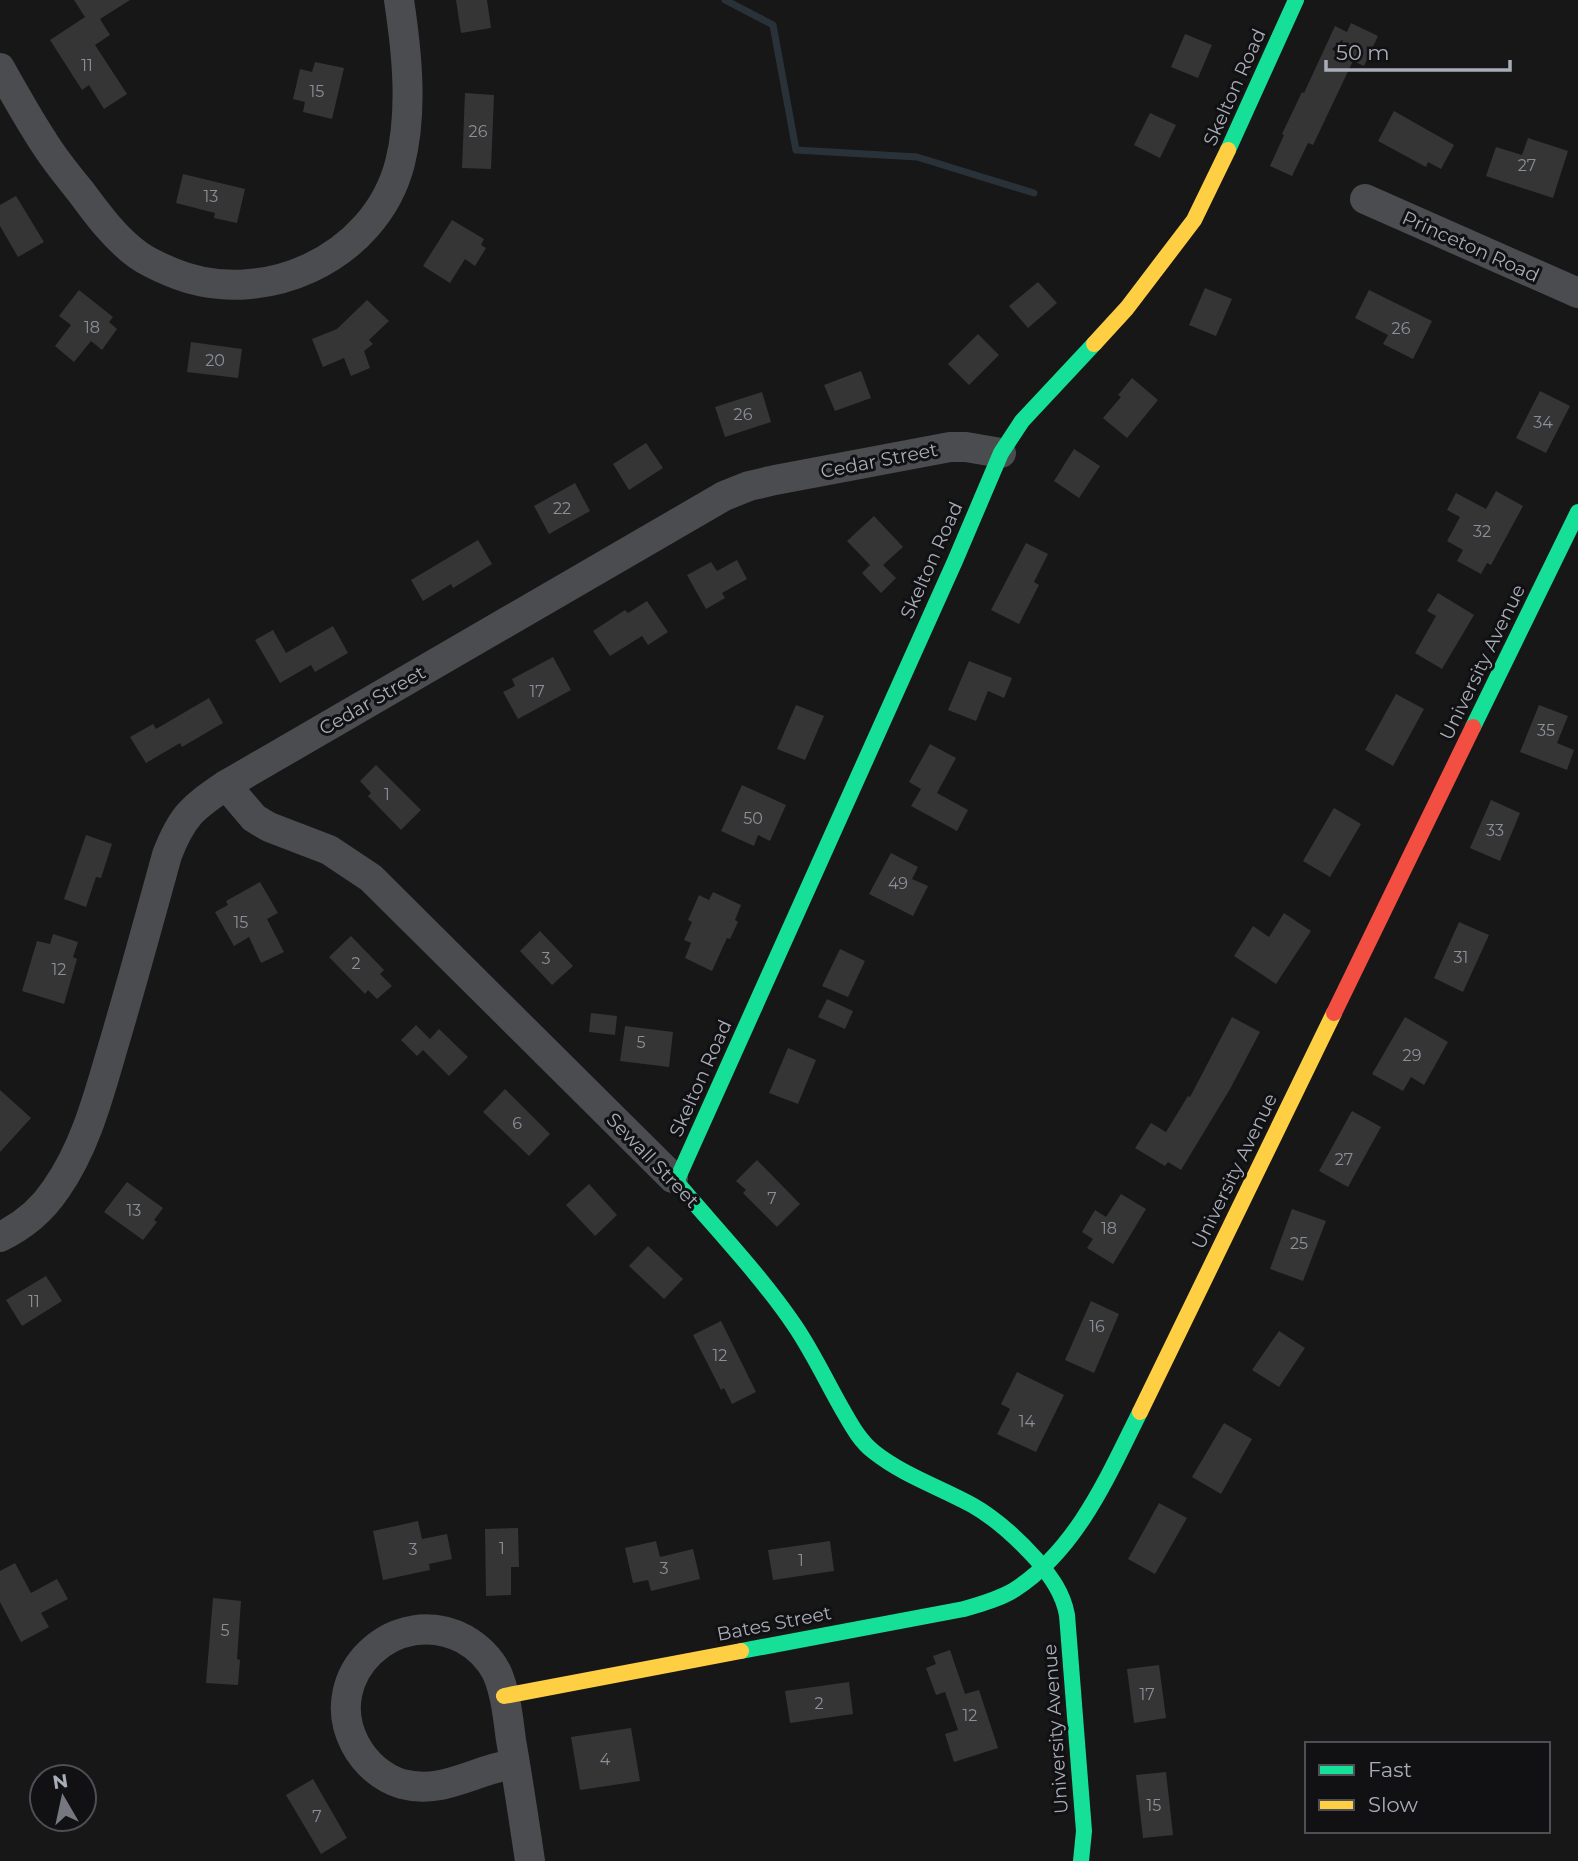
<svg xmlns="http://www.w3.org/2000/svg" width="1578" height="1861" font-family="Montserrat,sans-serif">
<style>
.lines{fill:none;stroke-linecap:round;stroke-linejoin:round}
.stream{stroke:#2a3239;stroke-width:7}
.building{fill:#353536}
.street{stroke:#4b4c50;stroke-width:30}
.fast{stroke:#16e098;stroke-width:16}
.slow{stroke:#ffcf43;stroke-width:16}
.jam{stroke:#f24e42;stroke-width:16}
.labels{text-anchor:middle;stroke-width:6;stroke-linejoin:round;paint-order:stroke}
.number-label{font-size:16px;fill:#8b8f98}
.street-label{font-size:19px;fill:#a8adb8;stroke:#111113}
</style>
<rect width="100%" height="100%" fill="#171717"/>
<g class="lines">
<path class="stream" d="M725,0L773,25L796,150L917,157L1034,193"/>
</g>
<g class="building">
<path d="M74,0H130L100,19L110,35L95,45L127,94L104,109L89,85L82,90L50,40L85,17Z"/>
<path d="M456,0H487L491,28L461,33Z"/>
<path d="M1351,23L1378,36L1364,66L1353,61L1313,145L1308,143L1292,176L1270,166L1284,135L1282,134L1302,92L1304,93L1335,26L1347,32Z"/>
<path d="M1185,34L1212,45L1198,78L1171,67Z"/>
<path d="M315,62L344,68L332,119L303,112L305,102L293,99L300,69L312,72Z"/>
<path d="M465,93L494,95L491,169L462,168Z"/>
<path d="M1394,111L1454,145L1441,169L1428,162L1426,167L1378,141Z"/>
<path d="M1150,113L1176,125L1160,158L1134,145Z"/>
<path d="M1528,138L1568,151L1553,198L1486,176L1496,147L1522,155Z"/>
<path d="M183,174L245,189L237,223L214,218L215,213L176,203Z"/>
<path d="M16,196L44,242L18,257L0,226V205Z"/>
<path d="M452,220L484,239L481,245L486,248L475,266L465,259L450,283L423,266Z"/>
<path d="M1038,282L1057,303L1028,328L1009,306Z"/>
<path d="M1205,288L1232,299L1216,336L1189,325Z"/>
<path d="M79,290L113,317L109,322L117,329L102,350L91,341L74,362L55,346L71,325L59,316Z"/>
<path d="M1369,290L1432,321L1413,359L1383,344L1388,335L1355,318Z"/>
<path d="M367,300L389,321L369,340L373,344L364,351L370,368L351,376L344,358L323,367L312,339L337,329Z"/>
<path d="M978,334L999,355L969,385L948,364Z"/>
<path d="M191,342L242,349L238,378L187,372Z"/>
<path d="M861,371L871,398L835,411L824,385Z"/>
<path d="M1132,378L1158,400L1127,438L1103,418L1121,397L1118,395Z"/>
<path d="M1540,391L1570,406L1546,453L1516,438Z"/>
<path d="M762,392L771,422L725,437L715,407Z"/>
<path d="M646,443L663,468L629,490L613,464Z"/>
<path d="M1074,449L1100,466L1079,498L1054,481Z"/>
<path d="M575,483L590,511L549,534L534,506Z"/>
<path d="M1496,491L1523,506L1491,565L1487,563L1481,574L1457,561L1463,550L1447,541L1460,517L1447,510L1456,493L1486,509Z"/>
<path d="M874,516L903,547L883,565L896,578L881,593L862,573L870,565L847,541Z"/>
<path d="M478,540L492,564L453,588L451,584L423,601L411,580Z"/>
<path d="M1026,543L1048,554L1034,582L1039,585L1019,624L991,610Z"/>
<path d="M737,560L747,579L722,593L725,598L706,609L687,575L711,562L717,571Z"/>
<path d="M1438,593L1474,615L1442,669L1415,653L1436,616L1427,611Z"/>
<path d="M647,601L668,632L648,645L642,636L610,656L593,631L625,610L628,613Z"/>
<path d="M333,626L348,653L315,672L311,665L280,683L255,640L273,630L286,653Z"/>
<path d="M553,657L571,690L518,719L503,692L515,686L512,679Z"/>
<path d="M969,661L1012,678L1004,698L988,691L976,721L948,710Z"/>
<path d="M1396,694L1424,709L1393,766L1365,750Z"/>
<path d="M209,698L223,723L182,747L180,743L146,763L130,737L153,724L156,729Z"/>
<path d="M796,705L824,716L805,760L777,749Z"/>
<path d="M1539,705L1568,716L1557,743L1574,750L1567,770L1520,752Z"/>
<path d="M930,744L956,758L937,793L968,810L957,831L911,806L921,789L909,782Z"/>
<path d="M376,765L421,810L401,830L368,796L371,793L360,781Z"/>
<path d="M742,785L786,805L770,841L758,835L754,846L721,831Z"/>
<path d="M1491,800L1520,813L1500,861L1470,848Z"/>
<path d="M1334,808L1361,824L1330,877L1303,861Z"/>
<path d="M86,835L112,844L101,878L96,877L86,907L64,899Z"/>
<path d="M891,853L918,867L912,879L928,886L913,916L869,894Z"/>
<path d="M260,882L278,913L267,919L284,952L261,963L249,937L234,946L215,912L228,905L226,901Z"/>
<path d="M713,892L741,905L735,920L738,922L730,939L727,938L712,971L685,958L691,943L684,940L692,922L688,920L699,895L709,900Z"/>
<path d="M1284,913L1311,931L1276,984L1234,956L1253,926L1269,937Z"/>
<path d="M1459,922L1489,935L1463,992L1434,978Z"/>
<path d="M540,931L573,966L552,985L520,951Z"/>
<path d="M53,934L78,942L73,957L77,959L64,1004L22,991L37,941L50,944Z"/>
<path d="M351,936L384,970L380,974L392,986L377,999L368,990L365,994L329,957Z"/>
<path d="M840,949L865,961L848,997L822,986Z"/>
<path d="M827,999L853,1011L845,1029L818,1017Z"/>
<path d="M591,1013L617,1016L615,1035L589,1032Z"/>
<path d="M1232,1017L1260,1032L1230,1089L1181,1170L1168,1162L1165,1166L1135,1148L1151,1123L1166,1132L1188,1096L1190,1097Z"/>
<path d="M1405,1017L1448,1042L1424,1085L1411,1077L1403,1091L1372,1074Z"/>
<path d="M416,1025L430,1039L439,1029L468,1057L449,1076L423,1050L417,1056L401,1040Z"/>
<path d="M625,1026L673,1032L669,1067L620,1061Z"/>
<path d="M788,1048L816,1060L798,1104L769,1093Z"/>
<path d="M505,1089L550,1134L529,1156L483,1112Z"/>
<path d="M0,1090L31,1118L0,1152Z"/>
<path d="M1352,1111L1381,1127L1348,1187L1319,1171Z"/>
<path d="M757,1160L800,1204L777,1227L743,1193L746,1190L736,1181Z"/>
<path d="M127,1182L163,1208L154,1220L157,1222L143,1240L104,1212Z"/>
<path d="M589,1184L617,1215L595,1236L566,1205Z"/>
<path d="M1121,1194L1146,1209L1113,1264L1087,1248L1093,1239L1082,1232L1095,1210L1106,1217Z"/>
<path d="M1292,1209L1326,1221L1303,1281L1270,1269Z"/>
<path d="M648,1246L683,1279L664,1299L629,1266Z"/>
<path d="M46,1276L62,1301L22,1326L6,1300Z"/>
<path d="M1091,1301L1119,1314L1094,1373L1065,1360Z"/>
<path d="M721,1321L756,1392L732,1404L724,1388L721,1390L693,1335Z"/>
<path d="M1279,1331L1305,1348L1279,1387L1252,1370Z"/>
<path d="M1017,1372L1064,1395L1036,1452L997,1434L1010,1409L1001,1404Z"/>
<path d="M1224,1423L1252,1439L1221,1494L1192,1477Z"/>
<path d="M1159,1503L1187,1518L1155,1574L1128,1559Z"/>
<path d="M418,1521L422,1539L447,1534L452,1559L429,1564L430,1570L383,1580L373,1531Z"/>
<path d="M518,1528L519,1567H511V1595L486,1596L485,1529Z"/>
<path d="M656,1541L660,1557L693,1549L700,1579L651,1591L648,1580L633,1583L625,1548Z"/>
<path d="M830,1541L834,1571L773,1580L768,1550Z"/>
<path d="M15,1563L31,1593L57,1579L68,1599L41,1613L49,1627L21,1642L0,1602V1571Z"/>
<path d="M213,1598L241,1601L237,1659L240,1660L238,1685L206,1683Z"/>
<path d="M950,1650L965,1694L979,1690L998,1748L954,1762L945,1734L958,1730L945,1692L936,1695L926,1668L936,1664L933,1656Z"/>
<path d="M1159,1665L1166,1718L1134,1723L1127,1669Z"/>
<path d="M849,1682L853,1714L790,1723L785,1691Z"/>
<path d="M631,1728L640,1781L580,1790L571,1737Z"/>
<path d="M1166,1772L1173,1835L1143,1838L1136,1775Z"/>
<path d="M313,1779L347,1838L321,1854L286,1795Z"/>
</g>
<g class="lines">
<g class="street">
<path d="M0,68C14,93 28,118 43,141C54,159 68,176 81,192C98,215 115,238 138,255C148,262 159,267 171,272C260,310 375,260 400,163C413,111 407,53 399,0"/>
<path d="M1365,199L1578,293"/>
<path d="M226,785L254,818L269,827L329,850L371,878L673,1178"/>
<path d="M0,1237C23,1226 42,1210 56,1189C87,1145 100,1090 115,1040C133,979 150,917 167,855C182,816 192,808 226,785L724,496L749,486L775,480L950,447H966L1001,453"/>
<path d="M515,1764C475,1769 444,1795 402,1784C382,1778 365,1763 355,1744C319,1675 396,1603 464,1639C478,1647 490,1659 497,1673C506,1694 508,1718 511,1740C518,1780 524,1821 530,1861"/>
</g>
<g class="fast">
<path d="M1228,150L1296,0"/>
<path d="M1473,727L1578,512"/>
<path d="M673,1178C714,1227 759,1273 795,1326C814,1354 828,1385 845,1414C853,1428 861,1442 874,1452C903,1475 939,1487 972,1505C997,1519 1018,1539 1037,1560C1051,1577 1063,1593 1067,1615L1084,1831L1081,1861"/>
<path d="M676,1182L955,561L1001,453L1022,421L1094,344"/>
<path d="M741,1651L964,1609C981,1604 999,1599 1014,1590C1077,1550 1108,1476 1140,1412"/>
</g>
<g class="slow">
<path d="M1094,344L1127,308L1194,220L1228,150"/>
<path d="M1140,1412L1334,1013"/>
<path d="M504,1696L741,1651"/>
</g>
<path class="jam" d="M1334,1013L1473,727"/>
</g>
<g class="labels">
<g class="number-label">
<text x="87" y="71">11</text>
<text x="317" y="97">15</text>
<text x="478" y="137">26</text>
<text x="1527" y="171">27</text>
<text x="211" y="202">13</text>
<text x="92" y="333">18</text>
<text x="1401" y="334">26</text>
<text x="215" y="366">20</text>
<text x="743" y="420">26</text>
<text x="1543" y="428">34</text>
<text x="562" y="514">22</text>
<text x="1482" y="537">32</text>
<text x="537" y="697">17</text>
<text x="1546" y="736">35</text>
<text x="387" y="800">1</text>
<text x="753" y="824">50</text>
<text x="1495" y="836">33</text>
<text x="898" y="889">49</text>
<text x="241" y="928">15</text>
<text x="1461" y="963">31</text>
<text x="546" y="964">3</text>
<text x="356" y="969">2</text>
<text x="59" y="975">12</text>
<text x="641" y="1048">5</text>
<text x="1412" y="1061">29</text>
<text x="517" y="1129">6</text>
<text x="1344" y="1165">27</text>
<text x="772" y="1204">7</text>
<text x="134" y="1216">13</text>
<text x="1109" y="1234">18</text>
<text x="1299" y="1249">25</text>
<text x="34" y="1307">11</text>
<text x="1097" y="1332">16</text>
<text x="720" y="1361">12</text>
<text x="1027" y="1427">14</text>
<text x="502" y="1554">1</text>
<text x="413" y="1555">3</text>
<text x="801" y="1566">1</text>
<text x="664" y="1574">3</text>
<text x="225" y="1636">5</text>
<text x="1147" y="1700">17</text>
<text x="819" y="1709">2</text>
<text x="970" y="1721">12</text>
<text x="605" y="1765">4</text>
<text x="1154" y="1811">15</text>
<text x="317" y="1822">7</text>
</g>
<g class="street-label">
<text transform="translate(1234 87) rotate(-66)" y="7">Skelton Road</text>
<text transform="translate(1471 246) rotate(24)" y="7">Princeton Road</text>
<text transform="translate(879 460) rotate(-11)" y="7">Cedar Street</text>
<text transform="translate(931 560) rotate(-66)" y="7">Skelton Road</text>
<text transform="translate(1482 662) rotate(-64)" y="7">University Avenue</text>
<text transform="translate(372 700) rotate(-30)" y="7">Cedar Street</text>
<text transform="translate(700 1078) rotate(-66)" y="7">Skelton Road</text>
<text transform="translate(653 1160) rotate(46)" y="7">Sewall Street</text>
<text transform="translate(1234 1171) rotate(-64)" y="7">University Avenue</text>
<text transform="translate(774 1623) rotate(-11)" y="7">Bates Street</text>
<text transform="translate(1055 1729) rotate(-94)" y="7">University Avenue</text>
</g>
</g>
<rect x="1305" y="1742" width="245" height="91" fill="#111113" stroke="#4d4f55" stroke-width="2"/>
<rect x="1319" y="1765" width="35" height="10" fill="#16e098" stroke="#4d4f55" stroke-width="2"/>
<text x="1368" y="1777" font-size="21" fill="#a8adb8">Fast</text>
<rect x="1319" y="1800" width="35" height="10" fill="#ffcf43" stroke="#4d4f55" stroke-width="2"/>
<text x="1368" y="1812" font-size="21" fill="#a8adb8">Slow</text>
<g transform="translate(63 1798) rotate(351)"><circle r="33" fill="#111113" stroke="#4d4f55" stroke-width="2"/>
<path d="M0-5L12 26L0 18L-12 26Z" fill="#757880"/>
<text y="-10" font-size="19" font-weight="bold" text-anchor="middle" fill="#a8adb8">N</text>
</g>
<path d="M1326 60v10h184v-10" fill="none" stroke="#a8adb8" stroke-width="3.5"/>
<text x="1336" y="60" font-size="21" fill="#a8adb8" stroke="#111113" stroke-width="5" paint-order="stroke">50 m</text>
</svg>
